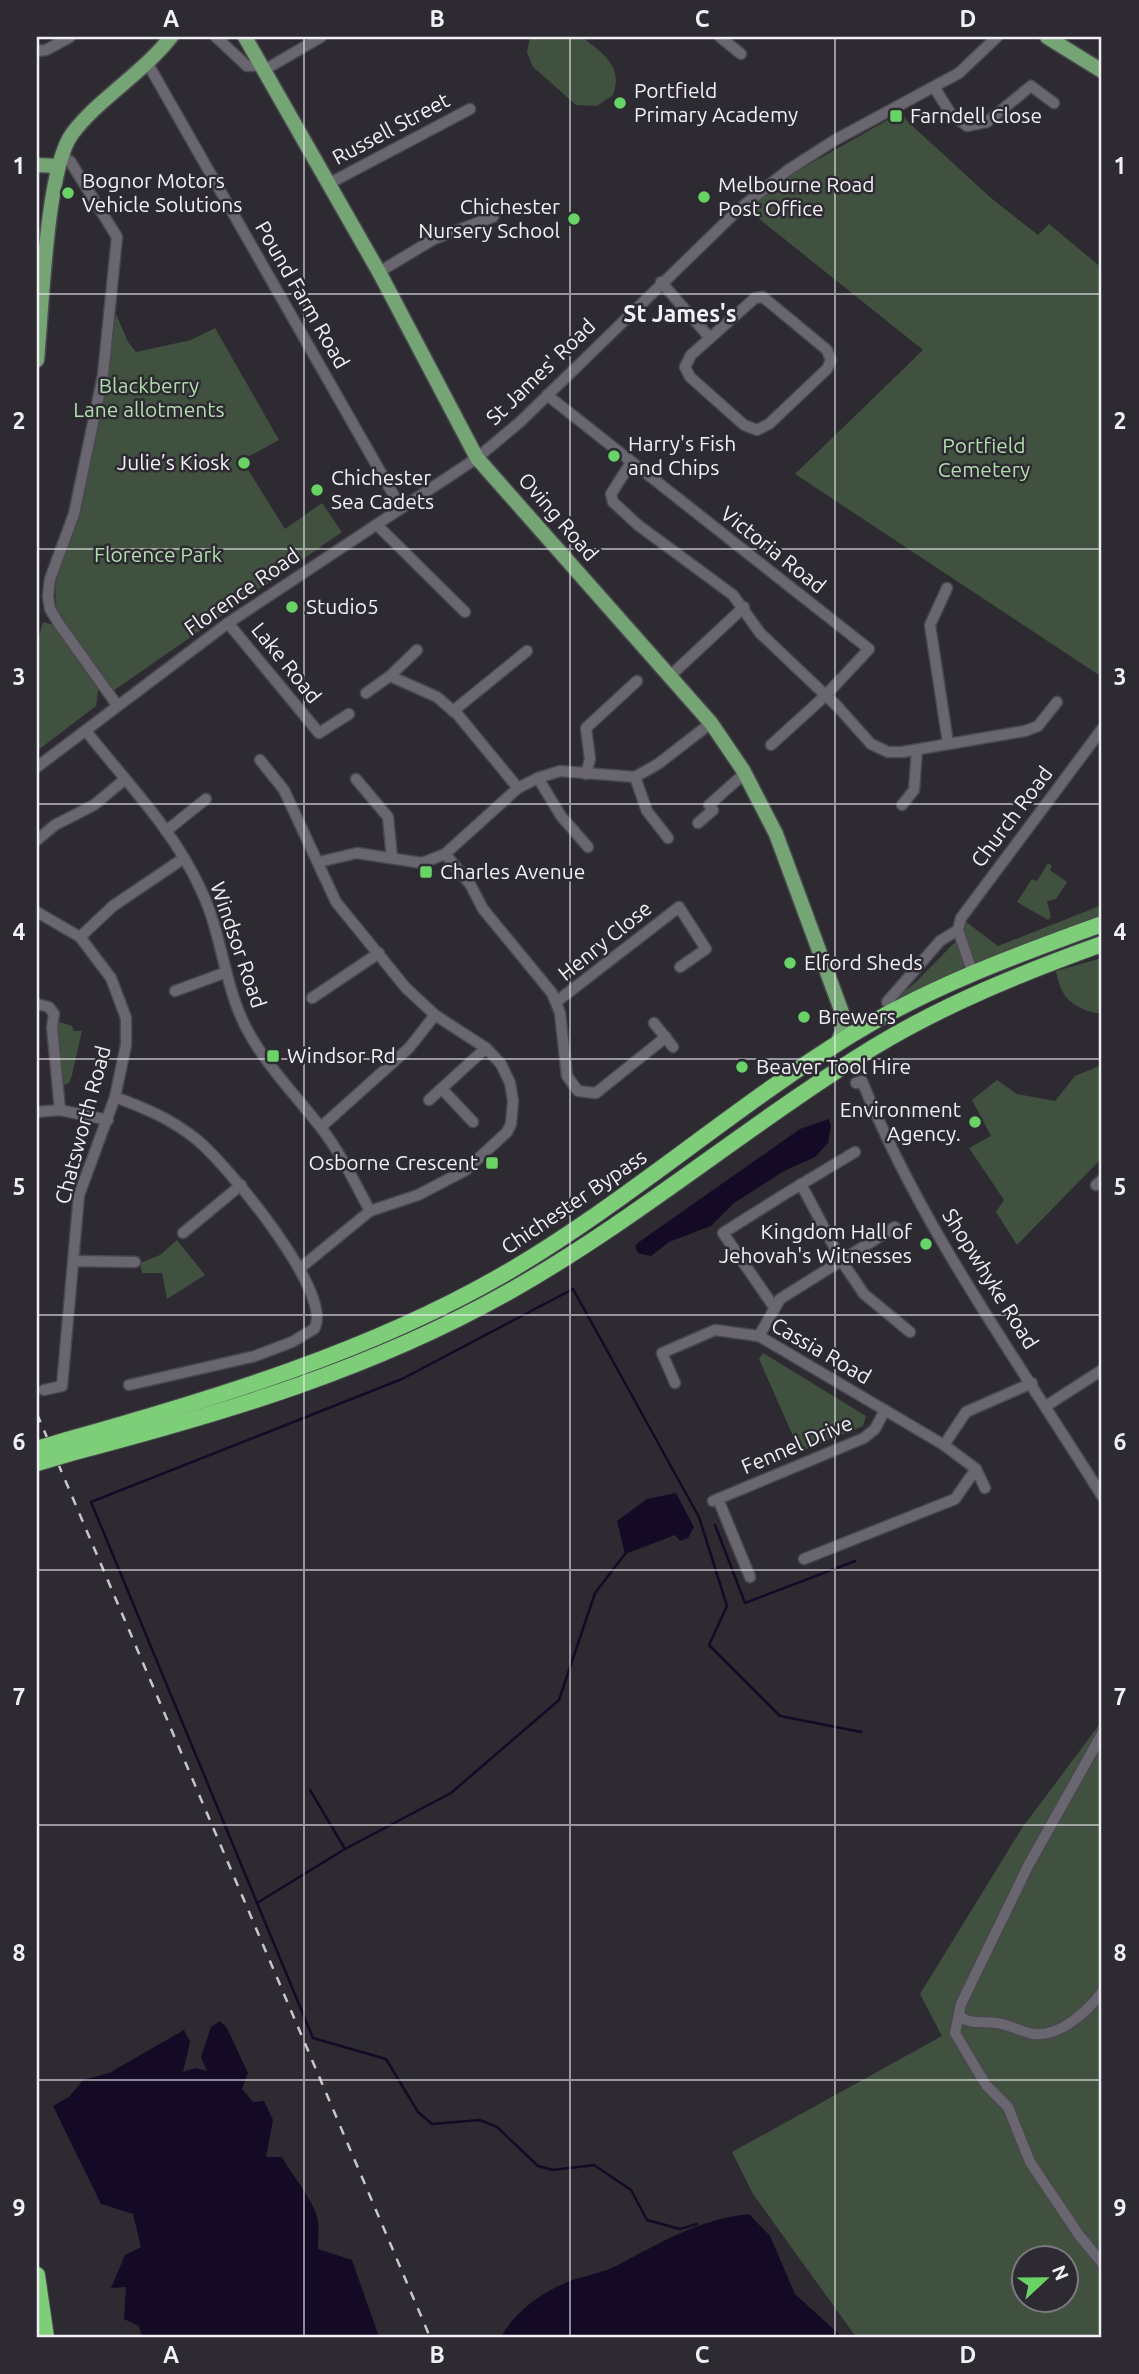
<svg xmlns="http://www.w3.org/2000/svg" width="1139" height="2374" font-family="Ubuntu,sans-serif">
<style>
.green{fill:#40513f;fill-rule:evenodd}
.water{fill:#140a25}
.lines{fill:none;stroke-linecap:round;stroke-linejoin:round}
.stream{stroke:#140a25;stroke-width:2.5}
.minor-casing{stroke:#4a484f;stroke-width:13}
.major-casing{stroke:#4a484f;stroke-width:17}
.highway-casing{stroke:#4a484f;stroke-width:18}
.minor{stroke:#69666f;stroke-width:10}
.major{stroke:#75a475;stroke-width:14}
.highway{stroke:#7dcd79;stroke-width:16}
.rail{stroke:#c8c5cc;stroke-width:2.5;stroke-dasharray:9 9;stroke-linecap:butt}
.highway-bridge-casing{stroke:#4a484f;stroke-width:18;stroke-linecap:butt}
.highway-bridge{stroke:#7dcd79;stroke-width:16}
.grid{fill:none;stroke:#f2f0f6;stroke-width:2;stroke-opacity:0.55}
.poi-dot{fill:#68d465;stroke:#2d2a32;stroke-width:2.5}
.labels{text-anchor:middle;stroke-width:5;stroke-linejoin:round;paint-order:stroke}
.poi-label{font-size:21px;fill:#f2f0f6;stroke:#2d2a32;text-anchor:start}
.street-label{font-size:21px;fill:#f2f0f6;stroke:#2d2a32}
.park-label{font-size:21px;fill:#b0deac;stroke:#2d2a32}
.neighbourhood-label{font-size:23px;font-weight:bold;fill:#f2f0f6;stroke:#2d2a32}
.neatline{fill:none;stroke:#f2f0f6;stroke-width:2.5}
.grid-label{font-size:23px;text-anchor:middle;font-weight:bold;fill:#f2f0f6}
</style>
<rect width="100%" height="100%" fill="#2d2a32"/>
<g class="green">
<path d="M530,37H582C602,53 624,66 613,95L597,106L576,105L533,67L527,52Z"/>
<path d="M902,112L907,121L991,198L1038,235L1049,224L1102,268V677L795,474L923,350L748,210L792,174Z"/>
<path d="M116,314L128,342L136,352L191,340L215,328L279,440L242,460L285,529L322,503L342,532L113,691L58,614C48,579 70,539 78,505C94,443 108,377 116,314Z"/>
<path d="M43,622L57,626L99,685L96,706L37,751V642Z"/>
<path d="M1048,863L1052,866L1050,870L1067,882L1056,899L1047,901L1051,917L1048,920L1017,902L1032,879L1037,881Z"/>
<path d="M1102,905V918L981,964C960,957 961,936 961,918L998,946Z"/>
<path d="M956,941L964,962L962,970L873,1015L915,983Z"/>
<path d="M1102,958V1014C1074,1009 1061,1000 1056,971Z"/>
<path d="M57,1021L72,1026L74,1031H82L72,1075L69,1083L61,1086Z"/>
<path d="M1102,1065V1158L1017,1245L996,1212L1004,1200L969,1148L991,1136L972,1100L997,1080L1017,1094L1055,1101L1075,1076Z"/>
<path d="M177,1240L205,1275L167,1299L162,1273H142L140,1263L160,1255Z"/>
<path d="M763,1353L866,1416L863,1426L800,1452L759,1359Z"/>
<path d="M1102,1721V2337H856L753,2194L732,2152L942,2036L920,1994L1022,1828ZM1024,2258H1066V2300H1024Z"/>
</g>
<g class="water">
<path d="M829,1119L831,1126L828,1143L815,1157L784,1171L734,1203L711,1226L669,1242L651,1256L638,1253L635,1246L639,1242L800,1129Z"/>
<path d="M676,1493L694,1527L688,1538L680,1541L675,1535L625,1554L617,1521L647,1499Z"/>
<path d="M220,2021L227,2028L248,2073L242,2089L253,2102L264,2101L273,2120L266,2157H282C292,2175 315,2202 318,2221C319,2230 318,2240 318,2249L352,2260L379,2337H142L139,2326L124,2319L126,2287L111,2288L125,2255L141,2247L133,2214L101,2204L53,2106L69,2097L83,2080L109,2073L184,2030L190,2042L183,2072L195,2068L207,2071L201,2057L211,2027Z"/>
<path d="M749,2214L770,2236L795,2294L842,2337H501C514,2313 539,2294 565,2283C581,2276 600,2274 616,2266C660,2243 699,2219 749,2214Z"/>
</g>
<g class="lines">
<g class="stream">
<path d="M715,1525L745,1603L855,1561"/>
<path d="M310,1790L345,1849"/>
<path d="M257,1903L345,1849L451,1793L559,1700L595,1593L625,1554"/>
<path d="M697,2224L680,2229L647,2220L631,2190L594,2165L553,2170L538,2166L497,2127L480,2120L432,2124L418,2112L386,2059L313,2038L91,1502L402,1379L573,1289L699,1517L727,1606L709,1645L780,1716L861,1732"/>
</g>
<defs>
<g id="minor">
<path d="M216,37L247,66L263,65"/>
<path d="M720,37L741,54"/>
<path d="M37,51L46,50L70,37"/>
<path d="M148,64L401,508"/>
<path d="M266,69L321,37"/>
<path d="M934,87L951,114L967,126L987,122L1031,86L1054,103"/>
<path d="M61,156L70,161L117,237L103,375L74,514L50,579L48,596L50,609L59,624L117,705"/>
<path d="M330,183L470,109"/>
<path d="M379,272L434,239L493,217"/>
<path d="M661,282L710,338"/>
<path d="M763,297L827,350L831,360L827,369L769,424L757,430L744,425L690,377L685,367L691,355L755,298Z"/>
<path d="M547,395L869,649L825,696L771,745"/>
<path d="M630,464L611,494L613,502L638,525L733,595L760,633L838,707L871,744L888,752H902L1025,731L1038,726L1057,702"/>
<path d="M377,525L465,612"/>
<path d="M947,588L930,625L948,743"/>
<path d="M228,623L319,733L349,714"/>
<path d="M390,676L417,650"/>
<path d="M670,676L744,607"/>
<path d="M366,693L390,676L437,697L458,715L518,788"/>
<path d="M453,711L527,651"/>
<path d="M86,731C126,782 174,830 201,890C224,938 224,994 253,1040C272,1072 299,1099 322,1129C341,1154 355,1183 370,1211"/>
<path d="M260,760L284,790L336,902L406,988L435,1015L486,1048L501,1064L510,1083L513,1101L511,1124L507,1132L466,1170L418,1195L370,1211L299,1269"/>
<path d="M37,767L228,623L477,458L520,422L737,211L788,170L835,140L959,73L997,37"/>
<path d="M586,774L590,759L586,728L637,681"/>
<path d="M635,777L647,811L668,838"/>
<path d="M538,778L561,816L588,847"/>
<path d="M356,779L388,817L392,858"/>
<path d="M902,805L914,790L917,750"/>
<path d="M698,823L713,810L709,805L745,773"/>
<path d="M166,831L206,799"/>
<path d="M37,840L55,825L94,805L124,780"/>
<path d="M445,854L470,884L483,909L552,993L560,1013L567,1076L578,1091L596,1093L666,1037"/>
<path d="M319,862L357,853L422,863L445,854L518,788L538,778L560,771L635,777L658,764L711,723"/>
<path d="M37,912L80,937L111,978L126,1018V1045L115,1097L79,1195L62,1386L44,1390"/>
<path d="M80,937L113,906L184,858"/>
<path d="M973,974L958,930L961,918L1102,729"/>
<path d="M175,991L224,973"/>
<path d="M312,998L379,953"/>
<path d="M556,1002L679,907L706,949L680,967"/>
<path d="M887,1002L940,941L958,930"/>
<path d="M37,1004L49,1007L54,1014L52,1027L60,1110"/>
<path d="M654,1023L673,1047"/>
<path d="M856,1083L862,1081C921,1228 1018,1361 1102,1496"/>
<path d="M442,1089L473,1122"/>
<path d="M115,1097C145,1108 171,1119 196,1139C225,1162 336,1295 314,1329L292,1342L255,1356L129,1385"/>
<path d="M429,1100L486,1048"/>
<path d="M37,1112L60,1110L108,1120"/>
<path d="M321,1127L409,1048L435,1015"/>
<path d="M801,1184L841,1260L864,1294L910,1332"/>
<path d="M1096,1185L1102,1180"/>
<path d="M780,1197L855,1152"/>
<path d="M183,1233L241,1185"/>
<path d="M74,1261L135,1262"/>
<path d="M774,1307L723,1233L777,1199"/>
<path d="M759,1336L780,1299L895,1227"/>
<path d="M675,1383L662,1353L715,1330L759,1336L944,1445L976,1469L985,1488"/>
<path d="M1046,1406L1102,1370"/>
<path d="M944,1445L966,1412L1032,1383"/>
<path d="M718,1499L750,1577"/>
<path d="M713,1501L864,1438L875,1429L885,1410"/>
<path d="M804,1559L955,1499L976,1469"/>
<path d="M1102,1734L1028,1866L961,2004L955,2033L986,2085L1008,2107L1030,2162L1079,2235L1102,2263"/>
<path d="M959,2016C971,2025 982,2021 996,2023C1009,2024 1021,2032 1034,2034C1060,2037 1088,2011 1102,1992"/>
</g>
<g id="major">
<path d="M245,37L379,272L477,458L711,723L743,770L776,834L844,1018L843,1031L836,1045"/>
<path d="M1047,37L1102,71"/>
<path d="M37,165L58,166"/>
<path d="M37,360C42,311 46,169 72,134C97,100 142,74 171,37"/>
</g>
<g id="highway">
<path d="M67,1440C216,1398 369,1352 504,1274C625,1204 732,1108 851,1035C929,987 1016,955 1102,924"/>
<path d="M71,1453C224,1413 373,1369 512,1290C639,1218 750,1123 874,1047C945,1004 1024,972 1102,944"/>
<path d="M37,2275L46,2337"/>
</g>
</defs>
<use href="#minor" class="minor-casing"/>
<use href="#major" class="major-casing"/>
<use href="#highway" class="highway-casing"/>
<use href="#minor" class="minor"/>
<use href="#major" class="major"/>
<use href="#highway" class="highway"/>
<path class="rail" d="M37,1414L430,2337"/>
<defs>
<g id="highway-bridge">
<path d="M37,1449L67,1440"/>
<path d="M37,1463L71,1453"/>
</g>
</defs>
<use href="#highway-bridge" class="highway-bridge-casing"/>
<use href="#highway-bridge" class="highway-bridge"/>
</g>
<path class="grid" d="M304,37V2337M570,37V2337M835,37V2337M37,294H1102M37,549H1102M37,804H1102M37,1059H1102M37,1315H1102M37,1570H1102M37,1825H1102M37,2080H1102"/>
<g class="poi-dot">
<circle cx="620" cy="103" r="7"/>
<rect x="889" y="109" width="14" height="14" rx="3.5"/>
<circle cx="68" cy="193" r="7"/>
<circle cx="704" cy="197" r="7"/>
<circle cx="574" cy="219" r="7"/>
<circle cx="614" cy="456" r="7"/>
<circle cx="244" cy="463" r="7"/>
<circle cx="317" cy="490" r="7"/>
<circle cx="292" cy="607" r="7"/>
<rect x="419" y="865" width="14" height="14" rx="3.5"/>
<circle cx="790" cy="963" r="7"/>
<circle cx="804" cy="1017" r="7"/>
<rect x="266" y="1049" width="14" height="14" rx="3.5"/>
<circle cx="742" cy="1067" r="7"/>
<circle cx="975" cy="1122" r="7"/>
<rect x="485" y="1156" width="14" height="14" rx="3.5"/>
<circle cx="926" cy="1244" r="7"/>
</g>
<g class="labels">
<g class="poi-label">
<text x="634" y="98">Portfield<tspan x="634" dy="24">Primary Academy</tspan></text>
<text x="910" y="123">Farndell Close</text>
<text x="82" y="188">Bognor Motors<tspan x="82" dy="24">Vehicle Solutions</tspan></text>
<text x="718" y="192">Melbourne Road<tspan x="718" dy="24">Post Office</tspan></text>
<text x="560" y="214" text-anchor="end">Chichester<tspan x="560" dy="24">Nursery School</tspan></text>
<text x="628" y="451">Harry's Fish<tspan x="628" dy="24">and Chips</tspan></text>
<text x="230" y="470" text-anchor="end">Julie’s Kiosk</text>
<text x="331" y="485">Chichester<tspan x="331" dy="24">Sea Cadets</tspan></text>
<text x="306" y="614">Studio5</text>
<text x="440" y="879">Charles Avenue</text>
<text x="804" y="970">Elford Sheds</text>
<text x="818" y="1024">Brewers</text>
<text x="287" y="1063">Windsor Rd</text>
<text x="756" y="1074">Beaver Tool Hire</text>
<text x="961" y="1117" text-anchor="end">Environment<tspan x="961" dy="24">Agency.</tspan></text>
<text x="478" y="1170" text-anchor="end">Osborne Crescent</text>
<text x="912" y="1239" text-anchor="end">Kingdom Hall of<tspan x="912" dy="24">Jehovah's Witnesses</tspan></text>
</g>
<g class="street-label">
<text transform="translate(391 129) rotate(-28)" y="7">Russell Street</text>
<text transform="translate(302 295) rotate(60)" y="7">Pound Farm Road</text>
<text transform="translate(541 372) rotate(-44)" y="7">St James' Road</text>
<text transform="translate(558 517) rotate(49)" y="7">Oving Road</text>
<text transform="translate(773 550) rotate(38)" y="7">Victoria Road</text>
<text transform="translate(242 592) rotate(-35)" y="7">Florence Road</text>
<text transform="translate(286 663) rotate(51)" y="7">Lake Road</text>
<text transform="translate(1012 817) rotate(-53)" y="7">Church Road</text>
<text transform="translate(605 941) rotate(-39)" y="7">Henry Close</text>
<text transform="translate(238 945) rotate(71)" y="7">Windsor Road</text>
<text transform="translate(83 1125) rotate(-75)" y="7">Chatsworth Road</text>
<text transform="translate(574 1202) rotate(-34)" y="7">Chichester Bypass</text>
<text transform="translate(990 1279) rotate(58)" y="7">Shopwhyke Road</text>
<text transform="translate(821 1351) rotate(30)" y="7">Cassia Road</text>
<text transform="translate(797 1445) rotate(-23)" y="7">Fennel Drive</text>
</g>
<g class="park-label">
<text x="149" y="393">Blackberry<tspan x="149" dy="24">Lane allotments</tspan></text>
<text x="984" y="453">Portfield<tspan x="984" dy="24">Cemetery</tspan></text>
<text x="158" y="562">Florence Park</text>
</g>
<g class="neighbourhood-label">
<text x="680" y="322">St James's</text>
</g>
</g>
<rect width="1139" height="2374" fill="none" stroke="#2d2a32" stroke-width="77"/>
<g transform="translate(1045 2279) rotate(68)"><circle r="33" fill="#2d2a32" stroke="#7c7980" stroke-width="2"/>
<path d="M0-5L12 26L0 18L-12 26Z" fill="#68d465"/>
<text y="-10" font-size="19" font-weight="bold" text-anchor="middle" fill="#f2f0f6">N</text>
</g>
<rect x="38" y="38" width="1062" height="2298" class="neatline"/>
<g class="grid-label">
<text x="171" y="27">A</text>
<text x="437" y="27">B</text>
<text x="702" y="27">C</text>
<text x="968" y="27">D</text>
<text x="19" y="174">1</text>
<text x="1120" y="174">1</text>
<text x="19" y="429">2</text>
<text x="1120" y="429">2</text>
<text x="19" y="685">3</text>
<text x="1120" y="685">3</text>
<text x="19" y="940">4</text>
<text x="1120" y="940">4</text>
<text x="19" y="1195">5</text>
<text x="1120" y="1195">5</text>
<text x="19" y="1450">6</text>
<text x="1120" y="1450">6</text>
<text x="19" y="1705">7</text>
<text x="1120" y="1705">7</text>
<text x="19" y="1961">8</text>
<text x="1120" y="1961">8</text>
<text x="19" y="2216">9</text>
<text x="1120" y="2216">9</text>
<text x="171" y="2363">A</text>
<text x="437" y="2363">B</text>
<text x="702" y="2363">C</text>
<text x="968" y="2363">D</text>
</g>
</svg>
